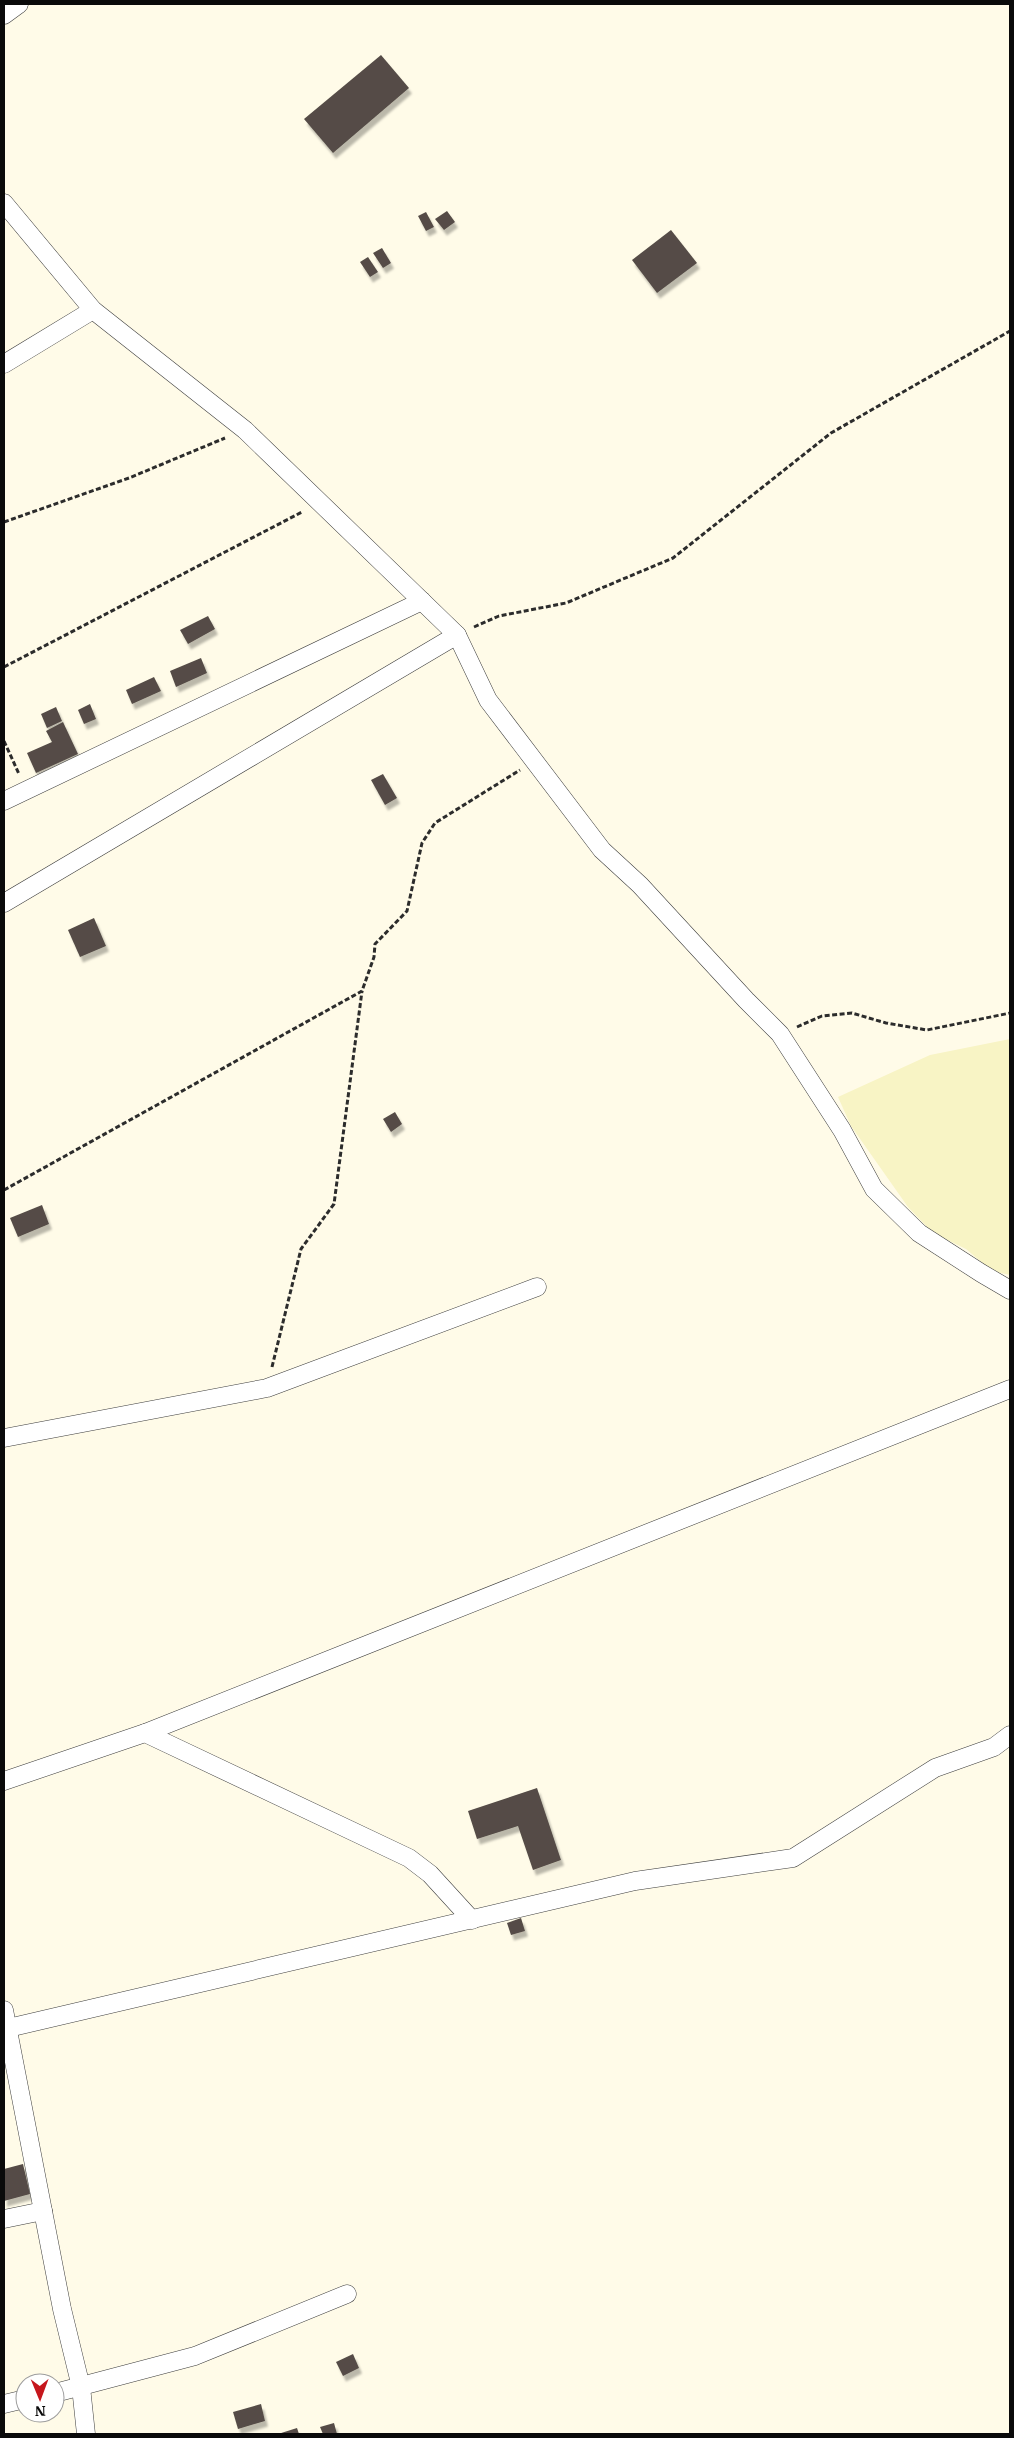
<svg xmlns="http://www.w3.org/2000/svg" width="1014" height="2438" font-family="'IBM Plex Serif',serif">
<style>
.farmland{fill:#f8f4c5}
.building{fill:#544c46;filter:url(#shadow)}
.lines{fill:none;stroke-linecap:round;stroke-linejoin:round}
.street-casing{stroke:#3d3d3d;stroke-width:19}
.path{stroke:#2c2c2c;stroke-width:3;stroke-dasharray:5 2.5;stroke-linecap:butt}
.street{stroke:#fff;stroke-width:18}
</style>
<defs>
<filter id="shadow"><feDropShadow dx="3" dy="5.5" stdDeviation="1" flood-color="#0004"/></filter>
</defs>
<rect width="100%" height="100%" fill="#fffbe8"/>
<path class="farmland" d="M1010,1039V1275L992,1271L966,1249L933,1233L908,1207L851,1126L838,1097L930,1055Z"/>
<g class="building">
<path d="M381,55L409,88L333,153L304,119Z"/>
<path d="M447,211L455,222L444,230L435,219Z"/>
<path d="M426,212L434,227L426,231L418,216Z"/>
<path d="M671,230L697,263L657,293L632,260Z"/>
<path d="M382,248L391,263L383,268L373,253Z"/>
<path d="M368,257L378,272L370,277L360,262Z"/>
<path d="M208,616L215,629L188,644L180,630Z"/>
<path d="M201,658L207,673L176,687L170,671Z"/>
<path d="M154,677L161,691L132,704L126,690Z"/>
<path d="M90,704L96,719L84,724L78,710Z"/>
<path d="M56,707L62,721L47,728L41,714Z"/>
<path d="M63,722L78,754L36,773L27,753L52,742L46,731Z"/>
<path d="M383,774L397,798L385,805L371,780Z"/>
<path d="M94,918L106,946L80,957L68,930Z"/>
<path d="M395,1112L402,1124L391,1132L383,1119Z"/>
<path d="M42,1205L49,1224L18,1237L10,1218Z"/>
<path d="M537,1788L561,1860L533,1870L518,1826L477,1839L468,1811Z"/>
<path d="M521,1918L525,1931L511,1935L507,1923Z"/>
<path d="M23,2164L30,2194L4,2201V2169Z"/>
<path d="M353,2354L359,2368L343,2376L336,2362Z"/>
<path d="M261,2404L265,2421L238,2429L233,2412Z"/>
<path d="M334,2423L337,2434H323L320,2427Z"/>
<path d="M297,2428L299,2434H278Z"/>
</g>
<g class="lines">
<defs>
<g id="street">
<path d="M4,15L19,4"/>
<path d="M4,203L93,310L245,430L457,635L488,700L602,850L640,885L746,1000L780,1034L842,1130L874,1189L919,1233L981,1273L1010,1290"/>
<path d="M4,364L93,310"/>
<path d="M4,801L422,601"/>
<path d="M4,903L457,635"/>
<path d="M4,1438L267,1388L537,1287"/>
<path d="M145,1733L1010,1389"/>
<path d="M4,1781L145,1733L409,1858L430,1874L472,1920"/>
<path d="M4,2010L62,2309L81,2387L86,2434"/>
<path d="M4,2029L635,1881L793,1858L935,1768L994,1747L1010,1735"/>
<path d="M4,2219L43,2211"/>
<path d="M55,2393L195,2356L347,2294"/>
<path d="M4,2404L25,2399"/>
</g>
</defs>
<use href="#street" class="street-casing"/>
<g class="path">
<path d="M4,522L129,478L225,438"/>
<path d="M474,627L499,616L566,603L673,558L831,433L1010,331"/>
<path d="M4,667L302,512"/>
<path d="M4,741L19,774"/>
<path d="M797,1027L822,1016L852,1013L886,1023L927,1030L1010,1013"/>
<path d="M4,1190L362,991L374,957L375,944L407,911L422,843L435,823L520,770"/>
<path d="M272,1367L301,1249L334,1204L362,991"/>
</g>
<use href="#street" class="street"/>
</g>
<rect width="1014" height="2438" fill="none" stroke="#0a0a0a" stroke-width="10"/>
<g transform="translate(40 2398) rotate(179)"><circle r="24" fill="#ffffff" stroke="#9d9d9d"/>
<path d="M0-4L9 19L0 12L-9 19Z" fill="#c6161c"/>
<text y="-8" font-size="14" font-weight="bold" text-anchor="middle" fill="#0a0a0a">N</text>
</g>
</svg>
